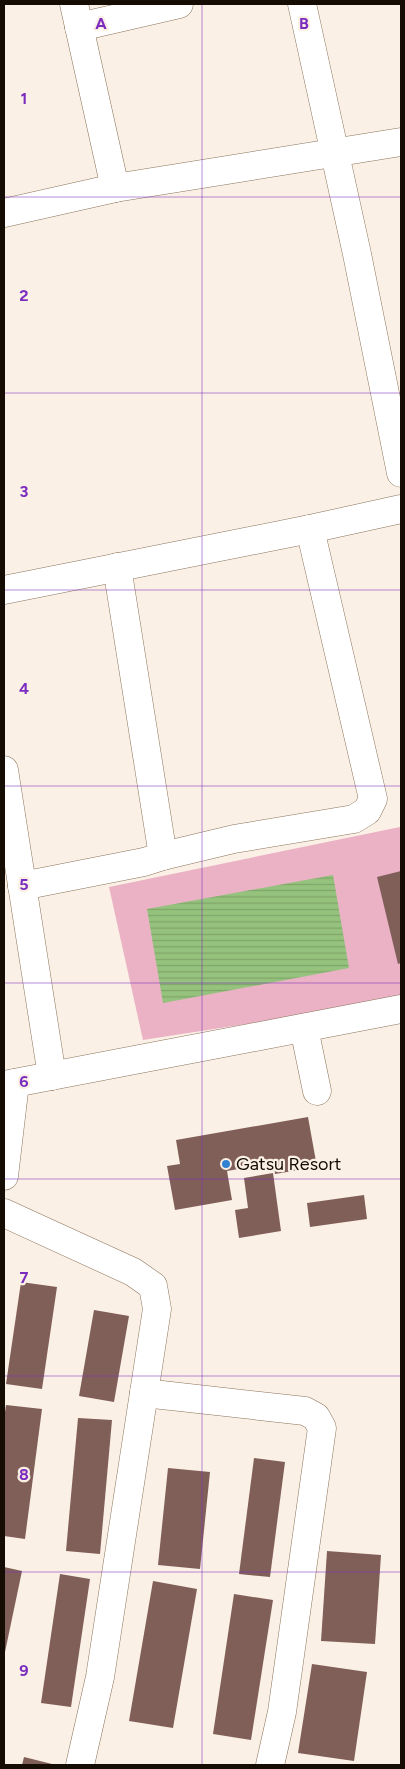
<svg xmlns="http://www.w3.org/2000/svg" width="405" height="1769" font-family="Figtree,sans-serif">
<style>
.garden{fill:#ebb2c6}
.water{fill:url(#water-rules)}
.building{fill:#815f59}
.lines{fill:none;stroke-linecap:round;stroke-linejoin:round}
.minor-casing{stroke:#8c745c;stroke-width:29}
.minor{stroke:#fff;stroke-width:28}
.grid{fill:none;stroke:#7b2cbf;stroke-width:1;stroke-opacity:0.55}
.poi-dot{fill:#3282d2;stroke:#fbf0e5;stroke-width:2}
.labels{text-anchor:middle;stroke-width:4.5;stroke-linejoin:round;paint-order:stroke}
.poi-label{font-size:18px;fill:#150c04;stroke:#fbf0e5;text-anchor:start}
.grid-label{font-size:16px;text-anchor:middle;font-weight:bold;fill:#7b2cbf;stroke:#fbf0e5;stroke-width:4.5;stroke-linejoin:round;paint-order:stroke}
</style>
<defs>
<pattern id="water-rules" width="6" height="5" patternUnits="userSpaceOnUse" patternTransform="scale(1.25)"><rect width="6" height="5" fill="#95c27d"/><path d="M0 2.5h6" fill="none" stroke="#80a66a"/></pattern>
</defs>
<rect width="100%" height="100%" fill="#fbf0e5"/>
<path class="garden" d="M400,827L401,1000L143,1040L109,887Z"/>
<path class="water" d="M333,875L349,968L163,1003L147,909Z"/>
<g class="building">
<path d="M401,871V963L398,964L377,877Z"/>
<path d="M308,1117L317,1167L275,1174L274,1163L227,1171L232,1200L175,1210L167,1166L180,1164L176,1140Z"/>
<path d="M273,1173L281,1231L239,1238L235,1210L248,1208L244,1178Z"/>
<path d="M364,1195L367,1219L310,1227L307,1203Z"/>
<path d="M21,1282L57,1287L42,1389L6,1384Z"/>
<path d="M94,1310L129,1316L114,1402L79,1396Z"/>
<path d="M6,1405L42,1409L25,1539L4,1536V1419Z"/>
<path d="M78,1418L112,1420L100,1554L66,1551Z"/>
<path d="M254,1458L285,1462L270,1577L239,1574Z"/>
<path d="M168,1468L210,1472L200,1569L158,1565Z"/>
<path d="M327,1551L381,1555L375,1644L321,1641Z"/>
<path d="M4,1567L22,1571L5,1652H4Z"/>
<path d="M60,1574L90,1579L71,1707L41,1703Z"/>
<path d="M153,1581L197,1589L173,1728L129,1721Z"/>
<path d="M234,1594L273,1600L251,1740L213,1734Z"/>
<path d="M312,1664L367,1672L354,1761L298,1753Z"/>
<path d="M24,1757L52,1764L51,1765H22Z"/>
</g>
<g class="lines">
<defs>
<g id="minor">
<path d="M74,4L115,188"/>
<path d="M302,4L357,254L401,473"/>
<path d="M79,27L179,4"/>
<path d="M4,213L115,188L401,142"/>
<path d="M4,590L310,529L401,509"/>
<path d="M4,770L52,1076"/>
<path d="M163,856L234,839L354,819L367,811L373,799L310,529"/>
<path d="M22,886L144,862L163,856L117,567"/>
<path d="M304,1028L317,1091"/>
<path d="M4,1085L401,1009"/>
<path d="M4,1176L15,1083"/>
<path d="M4,1213L133,1272L153,1286L157,1309L100,1677L80,1765"/>
<path d="M144,1393L305,1411L316,1417L322,1428L282,1712L270,1765"/>
</g>
</defs>
<use href="#minor" class="minor-casing"/>
<use href="#minor" class="minor"/>
</g>
<path class="grid" d="M202,4V1765M4,197H401M4,393H401M4,590H401M4,786H401M4,983H401M4,1179H401M4,1376H401M4,1572H401"/>
<circle class="poi-dot" cx="226" cy="1164" r="5"/>
<g class="labels">
<g class="poi-label">
<text x="236" y="1170">Gatsu Resort</text>
</g>
</g>
<g class="grid-label">
<text x="101" y="29">A</text>
<text x="304" y="29">B</text>
<text x="24" y="104">1</text>
<text x="24" y="301">2</text>
<text x="24" y="497">3</text>
<text x="24" y="694">4</text>
<text x="24" y="890">5</text>
<text x="24" y="1087">6</text>
<text x="24" y="1283">7</text>
<text x="24" y="1480">8</text>
<text x="24" y="1676">9</text>
</g>
<rect width="405" height="1769" fill="none" stroke="#150c04" stroke-width="10"/>
</svg>
